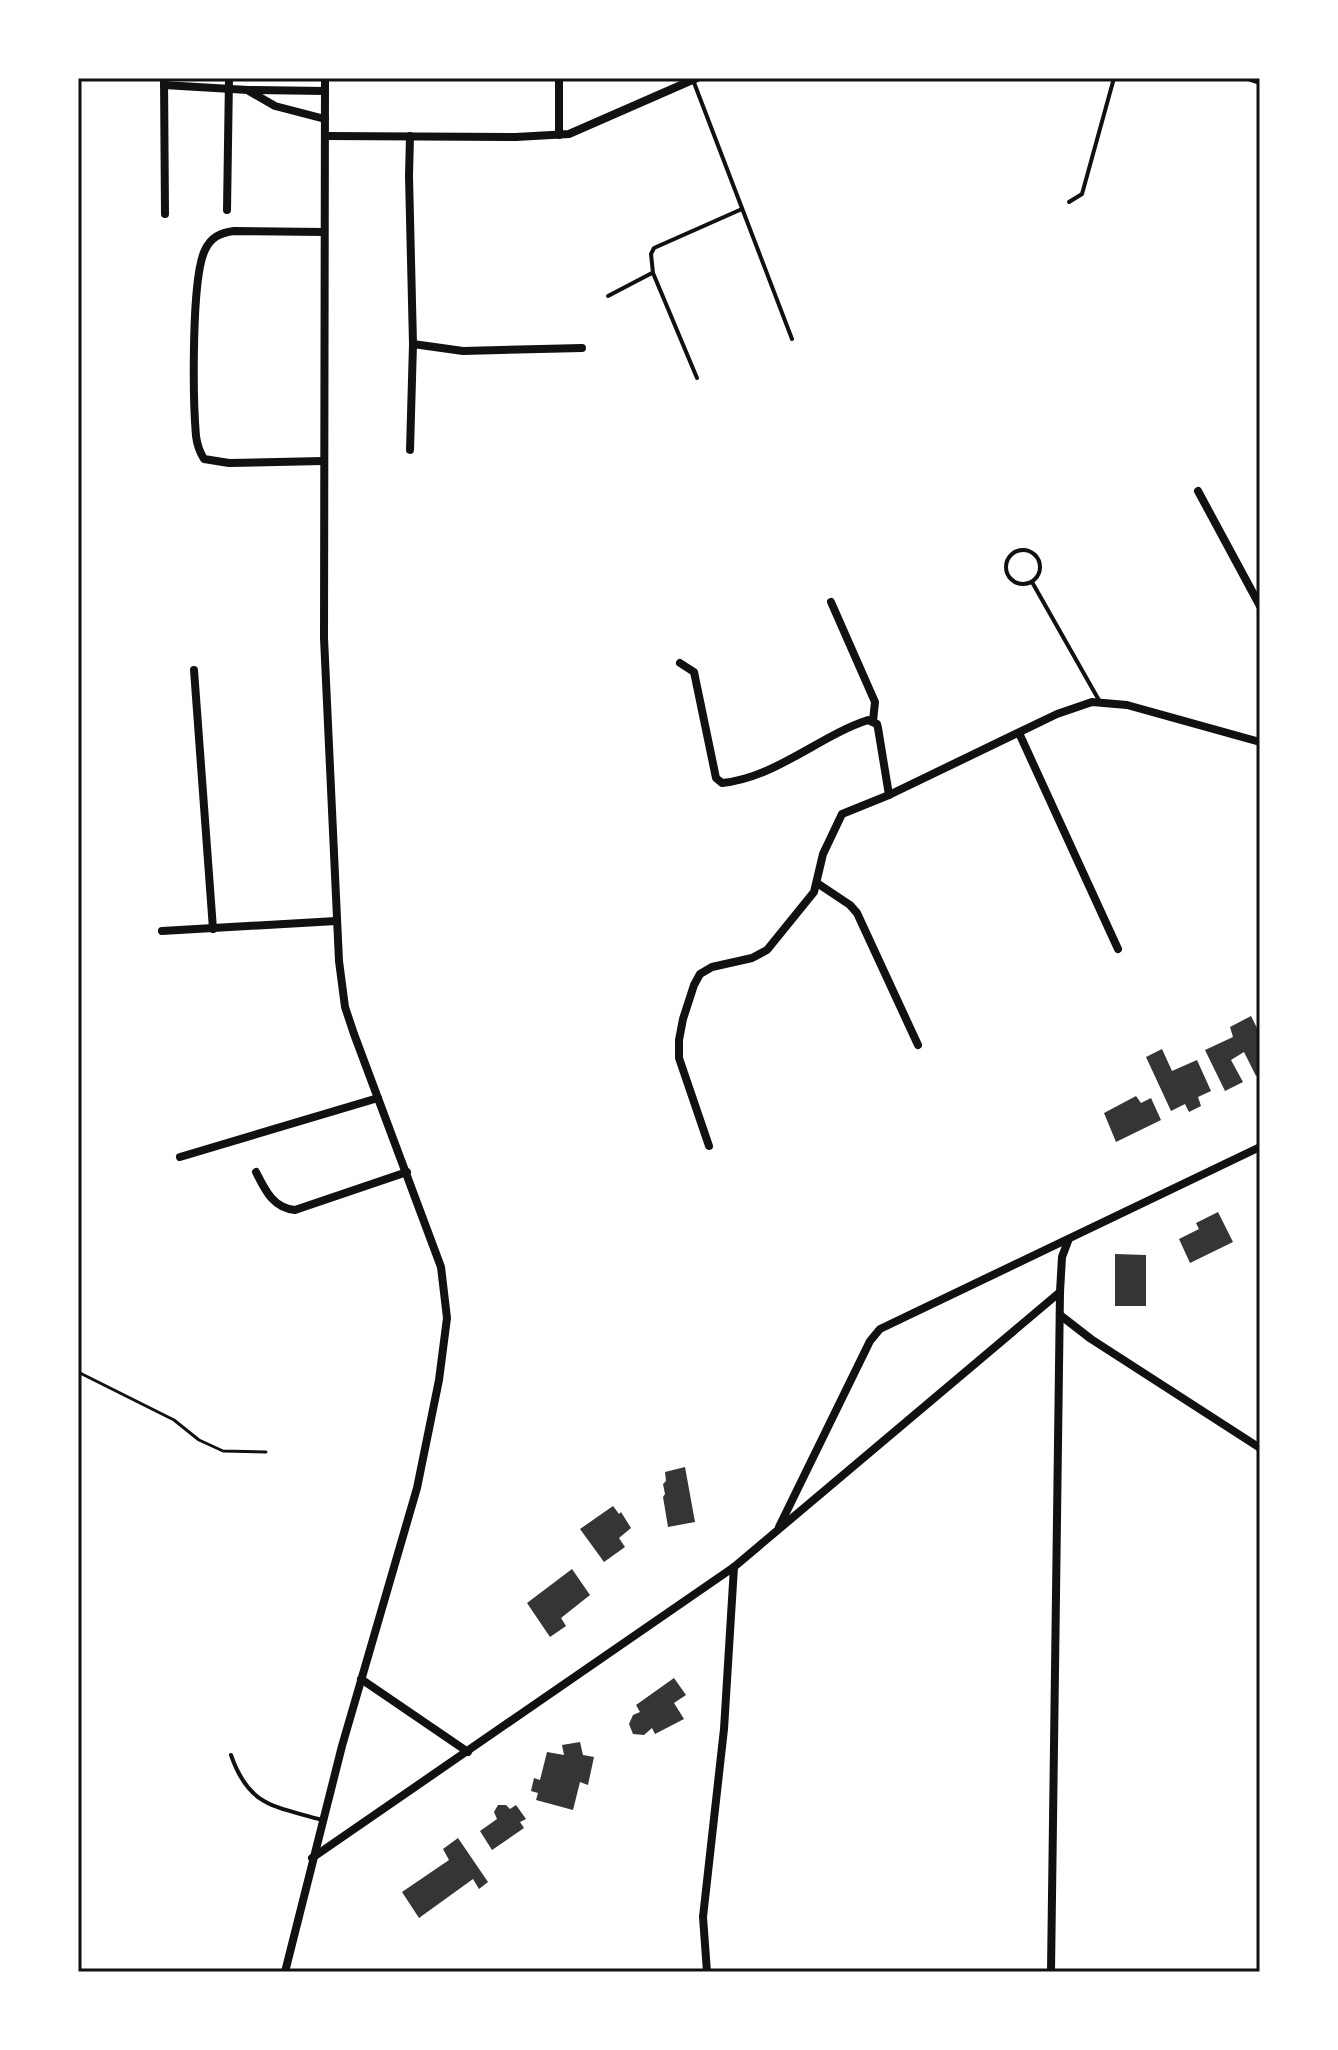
<svg xmlns="http://www.w3.org/2000/svg" width="1338" height="2050" font-family="Lato,sans-serif">
<style>
.building{fill:#353535}
.lines{fill:none;stroke-linecap:round;stroke-linejoin:round}
.path{stroke:#111;stroke-width:3}
.service{stroke:#111;stroke-width:4}
.minor{stroke:#111;stroke-width:8}
.neatline{fill:none;stroke:#111;stroke-width:3}
</style>
<rect width="100%" height="100%" fill="#fff"/>
<g class="building">
<path d="M1251,1016L1260,1034V1073L1256,1076L1244,1052L1231,1060L1243,1082L1225,1091L1205,1050L1233,1037L1230,1027Z"/>
<path d="M1162,1049L1172,1071L1197,1060L1211,1091L1198,1097L1201,1106L1189,1112L1185,1104L1171,1111L1146,1057Z"/>
<path d="M1136,1096L1141,1103L1151,1098L1161,1120L1116,1142L1104,1113Z"/>
<path d="M1218,1212L1233,1242L1190,1263L1179,1239L1199,1229L1196,1223Z"/>
<path d="M1115,1254L1146,1255V1306H1115Z"/>
<path d="M685,1467L695,1522L668,1527L663,1497L665,1494L663,1484L666,1481L665,1472Z"/>
<path d="M613,1506L619,1514L621,1512L631,1528L619,1538L625,1547L604,1562L580,1529Z"/>
<path d="M572,1569L590,1595L561,1618L566,1626L550,1637L527,1603Z"/>
<path d="M674,1678L686,1695L674,1703L684,1719L655,1734L652,1728L644,1735L633,1734L629,1724L633,1715L640,1712L636,1705Z"/>
<path d="M580,1742L583,1755L594,1757L588,1785L580,1782L573,1810L536,1800L538,1793L531,1791L534,1778L540,1780L547,1752L564,1755L562,1745Z"/>
<path d="M498,1805H506L510,1809L516,1805L526,1819L520,1822L524,1828L492,1850L480,1831L497,1819L494,1812Z"/>
<path d="M458,1838L488,1882L479,1889L473,1879L419,1918L402,1892L449,1860L443,1849Z"/>
</g>
<g class="lines">
<path class="path" d="M78,1372L174,1420L199,1440L223,1451L266,1452"/>
<g class="service">
<path d="M693,80L792,339"/>
<path d="M1069,202L1082,194L1114,78"/>
<path d="M608,296L652,273"/>
<path d="M697,378L653,273L651,254L654,248L742,209"/>
<circle cx="1023" cy="567" r="17"/>
<path d="M1032,582L1100,702"/>
<path d="M231,1755C249,1807 274,1806 322,1820"/>
</g>
<g class="minor">
<path d="M164,78L165,214"/>
<path d="M559,78V135"/>
<path d="M1251,78L1260,81"/>
<path d="M164,85L248,90L325,91"/>
<path d="M249,91L275,106L325,119"/>
<path d="M325,136L516,137L569,134L697,78"/>
<path d="M227,210L229,78"/>
<path d="M413,344L463,351L582,348"/>
<path d="M410,450L413,344L409,176L410,136"/>
<path d="M323,461L229,463L204,459C199,451 197,444 196,436C193,401 191,278 205,250C211,237 220,233 234,231L324,232"/>
<path d="M1198,491L1260,606"/>
<path d="M831,602L875,702L873,721"/>
<path d="M680,663L694,672L716,778L722,783C775,778 819,736 868,720L877,724L878,728L889,795"/>
<path d="M194,670L213,929"/>
<path d="M1019,733L1118,949"/>
<path d="M817,883L850,905L857,913L918,1045"/>
<path d="M162,931L336,921"/>
<path d="M709,1146L679,1058V1040L683,1019L694,985L700,974L712,967L752,958L767,950L814,892L823,854L842,814L889,795L1057,714L1092,702L1127,705L1260,742"/>
<path d="M180,1157L378,1098"/>
<path d="M256,1172C265,1190 273,1208 295,1210L407,1172"/>
<path d="M1060,1315L1091,1339L1260,1448"/>
<path d="M779,1527L870,1341L880,1329L1260,1147"/>
<path d="M361,1679L468,1752"/>
<path d="M312,1858L734,1567L1060,1292"/>
<path d="M285,1972L342,1746L417,1488L439,1380L447,1318L441,1267L354,1034L345,1007L339,961L324,638L325,78"/>
<path d="M707,1972L703,1917L724,1729L734,1567"/>
<path d="M1051,1972L1060,1292L1062,1257L1068,1241"/>
</g>
</g>
<rect width="1338" height="2050" fill="none" stroke="#ffffff" stroke-width="160"/>
<rect x="80" y="80" width="1178" height="1890" class="neatline"/>
</svg>
